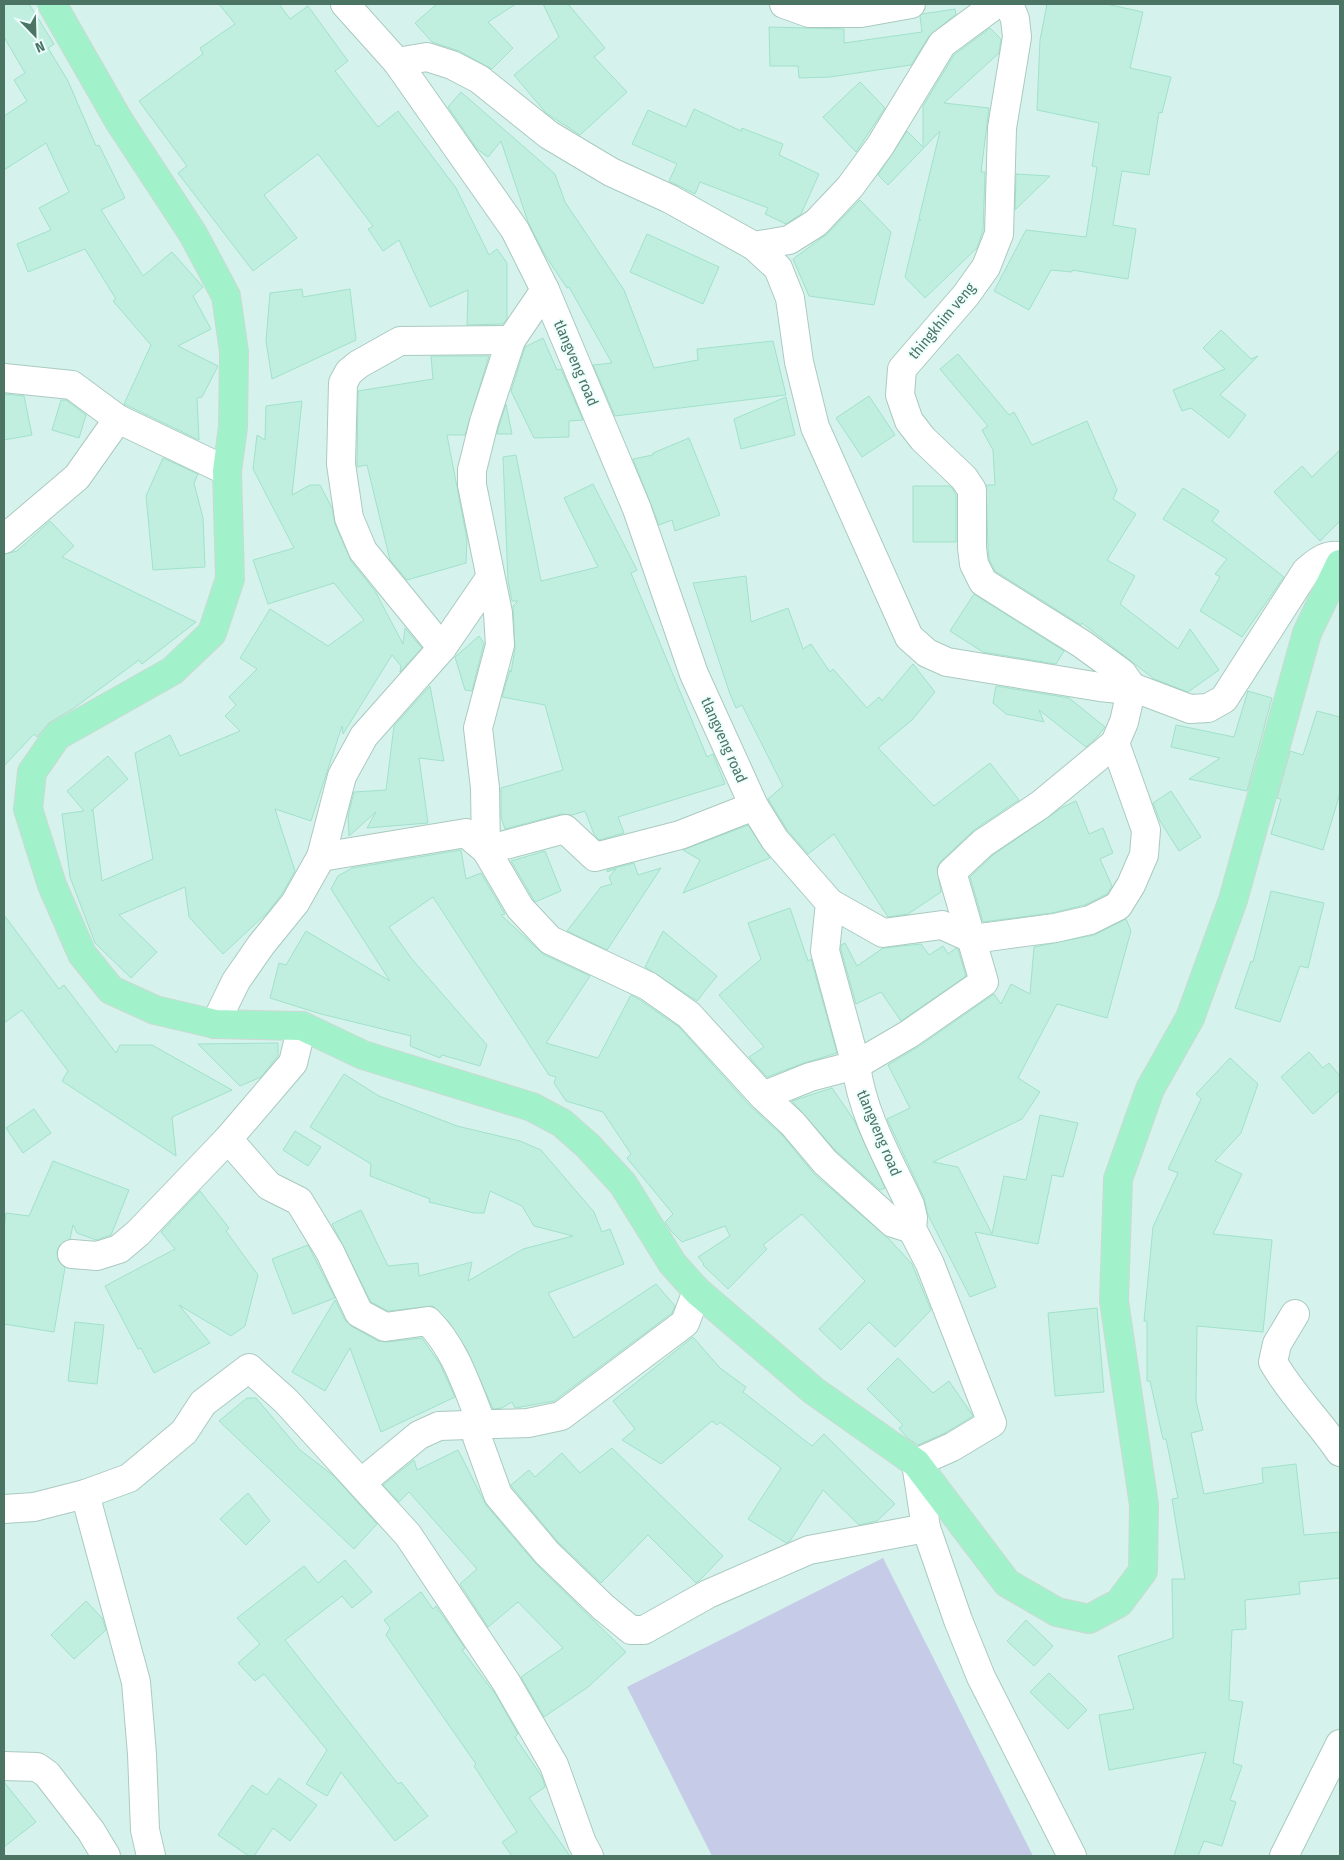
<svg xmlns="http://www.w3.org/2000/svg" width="1344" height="1860" font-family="'Fira Sans Condensed',sans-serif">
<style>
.residential{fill:#d5f3ec}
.pitch{fill:#c6cbe8}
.building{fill:#c0efdf;stroke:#a1e1ca}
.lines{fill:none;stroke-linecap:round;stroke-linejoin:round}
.street-casing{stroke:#aacac0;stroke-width:30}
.highway-casing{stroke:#cdd8d4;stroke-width:30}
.street{stroke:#fff;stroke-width:28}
.highway{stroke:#a1f2cb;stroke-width:28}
.labels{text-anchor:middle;stroke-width:4;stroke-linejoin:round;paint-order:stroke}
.street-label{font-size:15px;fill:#4c7464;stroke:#edfefc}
</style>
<rect width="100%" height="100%" fill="#e7fbf8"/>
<rect class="residential" x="4" y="4" width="1336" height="1852"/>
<path class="pitch" d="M883,1558L1033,1856H712L627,1687Z"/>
<g class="building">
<path d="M4,4H29L54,44L48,48L68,81L96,146L99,145L125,198L101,210L143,276L172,252L203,287L193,296L211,329L178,346L218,366L202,397L197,398L199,440L124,404L151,345L113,301L116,299L85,249L28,272L17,244L51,230L39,208L69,192L46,143L4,170V116L27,101L14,80L25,73L4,37Z"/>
<path d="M219,4H279L290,19L308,6L348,61L335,71L378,127L398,111L456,188L489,255L497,249L507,263V319L503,324L467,325L468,290L430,307L399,240L383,251L368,229L373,226L318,154L264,195L297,238L253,271L178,173L187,166L139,101L203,54L200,48L235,24Z"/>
<path d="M437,4H516L488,22L513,48L492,69L459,51L432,42L415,23Z"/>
<path d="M543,4H568L605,48L594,57L627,92L580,135L546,113L514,75L559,37Z"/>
<path d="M1047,4H1106L1143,12L1130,68L1171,77L1162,113L1159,112L1149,175L1122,171L1113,225L1136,229L1128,279L1072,270V272L1051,270L1029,310L994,291L1026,230L1086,237L1097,167L1092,166L1099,123L1037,110L1040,40Z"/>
<path d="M955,9L956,14L929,36L911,65L830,77L799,78L798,66H770L769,27L844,29V43L922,32L920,16L922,14Z"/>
<path d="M990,28L1001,39L999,53L944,103L989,108L981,172H985L983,231L977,248L925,298L905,277L919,219L921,220L919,218L940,131L888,185L878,175L907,131L923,147V106L954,55Z"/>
<path d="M860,82L885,108L856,152L823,117Z"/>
<path d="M461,92L555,174L565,202L624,290L654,368L698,360L697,349L773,341L786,395L615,416L593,365L612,363L569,287L567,288L545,255L528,222L501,141L488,157L477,149L448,107Z"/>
<path d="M694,109L741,131L742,128L783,144L779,155L819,174L801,214L786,224L765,214L768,208L700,182L695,194L669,181L677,164L632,144L648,110L686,127Z"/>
<path d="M1016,174L1050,176L1015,210Z"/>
<path d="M860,200L891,232L874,305L809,296L793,259L827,234Z"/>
<path d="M647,234L719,267L703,304L630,272Z"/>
<path d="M302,289L303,297L350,289L356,340L272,379L266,341L270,293Z"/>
<path d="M1221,330L1251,359L1258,356L1220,395L1246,415L1229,438L1191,408L1182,411L1173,390L1225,369L1203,348Z"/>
<path d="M543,338L557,370L561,369L583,420L569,421V437L534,438L511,391L525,347Z"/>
<path d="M958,354L1009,415L1014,412L1032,445L1087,421L1117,490L1113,499L1136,514L1107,560L1135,576L1120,604L1178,649L1190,629L1219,670L1188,692L1154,679L1082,623L1081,625L995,571L989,559L988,547L986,485H995L993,450L982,430L988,426L940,369Z"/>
<path d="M431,356H489L465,435H447L467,539L466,563L407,580L390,560L367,465L357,467L358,391L433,379Z"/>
<path d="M4,394L24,396L32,435L4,440Z"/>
<path d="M869,396L895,435L862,457L836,418Z"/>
<path d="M786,397L795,435L741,449L734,419Z"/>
<path d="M61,400H66L86,415L79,438L52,430Z"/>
<path d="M302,401L292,495L310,485H320L332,508L335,524L351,561L375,591L403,644L405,628L422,648L400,672L401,666L392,655L343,734L342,726L311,821L275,809L295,871L282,894L267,913L223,954L189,917L185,887L119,915L157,952L131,978L95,943L70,877L62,814L84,811L67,791L108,756L128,779L91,811L93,810L102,881L153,859L135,753L170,735L180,756L240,731L225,716L236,705L229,697L257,669L240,658L270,609L328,646L364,620L334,583L268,604L253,560L294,548L253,469L257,435L265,440L266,406Z"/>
<path d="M506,404L512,434H497L499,426Z"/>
<path d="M689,438L720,515L675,531L672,520L659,525L633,459L653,455V453Z"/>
<path d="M1340,450V521L1320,541L1274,492L1302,466L1312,477Z"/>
<path d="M516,455L541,581L598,567L564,498L593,484L637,570L631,573L707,757L713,754L725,784L618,817L624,833L599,840L594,834L585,811L572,815L561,814L505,829L501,817V788L563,770L545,705L502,697L510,670L511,672L515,649L513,606L518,601H512L508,581L503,457Z"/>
<path d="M163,458L198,474L194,483L203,518L205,567L153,570L146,496Z"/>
<path d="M913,486H949L952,488L956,495V542H913Z"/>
<path d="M1183,488L1219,511L1212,521L1284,577L1242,637L1200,611L1220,577L1215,574L1227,559L1163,519Z"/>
<path d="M50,521L74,546L62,557L196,622L142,664L139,660L74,708L49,723L37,737L34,734L4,766V554L17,551Z"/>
<path d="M746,576L751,622L788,608L803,649L811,644L830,672L833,669L867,708L879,697L882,701L913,664L935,692L912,720L878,748L934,806L990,763L1019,800L974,830L941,861L937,868L941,892L908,914L888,917L834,834L808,854L788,831L768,799L783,786L742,705L736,708L730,694L693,583Z"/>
<path d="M974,594L1064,651L1056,664L983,652L950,631Z"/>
<path d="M479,636L484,643L472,691L465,690L455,657Z"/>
<path d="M430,686L444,761L419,758L428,823L367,828L376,812L349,836L348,816L354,792L386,790L394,726Z"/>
<path d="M996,686L1069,698L1105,727L1097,737L1086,747L1039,710L1044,722L1006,714L993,703Z"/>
<path d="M1248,691L1272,698L1247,791L1189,779L1220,758L1171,747L1176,725L1234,737Z"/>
<path d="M1317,711L1340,717V793L1323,850L1271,834L1281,799L1277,798L1290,751L1303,755Z"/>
<path d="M1171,791L1201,837L1179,851L1160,821L1153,803Z"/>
<path d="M1076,801L1089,834L1103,828L1113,853L1100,859L1112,886L1107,894L1085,905L1052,913L983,922L970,877L993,855L1063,807Z"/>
<path d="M748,825L770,858L683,893L700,860L683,850Z"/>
<path d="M461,850L466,879L481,873L505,914L501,915L543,954L590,976L546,1043L598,1058L631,995L640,1000L679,1027L751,1107L782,1135L814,1174L888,1238L912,1264L931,1310L895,1347L869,1322L841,1350L819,1329L865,1281L802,1214L763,1245L767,1249L728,1289L703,1265L704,1264L698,1257L730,1236L725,1226L682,1242L671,1231L665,1222L673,1214L627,1158L631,1154L603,1112L566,1101L554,1083L556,1077L549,1075L433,897L389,927L411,958L487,1045L480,1066L442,1055L440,1058L410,1046L411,1036L321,1014L270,998L279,963L286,965L306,931L390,981L331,889L338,876L352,868Z"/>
<path d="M545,851L561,891L535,902L511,861Z"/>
<path d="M634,863L638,875L661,868L607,950L567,931L601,887L612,884L609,877L616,869L607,872V870Z"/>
<path d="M1271,891L1324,903L1308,968L1300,966L1280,1022L1235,1008L1251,961L1253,962Z"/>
<path d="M790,908L808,961L811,959L837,1053L804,1063L767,1077L749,1057L764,1047L719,995L761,959L748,923Z"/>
<path d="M4,915L59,989L64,985L116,1053L120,1045H152L232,1090L172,1117L176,1156L62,1081L68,1071L22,1010L4,1023Z"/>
<path d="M1126,919L1131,931L1107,1018L1057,1004L1018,1078L1040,1092L1022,1119L933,1162L958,1167L992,1234L1004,1176L1026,1180L1040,1115L1078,1123L1063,1177L1052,1175L1038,1244L975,1232L996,1287L970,1297L928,1215L924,1198L887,1119L910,1108L888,1065L918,1047L994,994L1001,1004L1011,984L1030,994L1034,947L1094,935Z"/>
<path d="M663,931L717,976L697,1001L645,967Z"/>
<path d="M845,943L857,966L883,948L921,944L929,955L943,946L948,954L956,948L958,949L966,976L901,1021L881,992L856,1004L841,950V945Z"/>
<path d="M278,1043V1056L261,1077L240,1086L198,1044Z"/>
<path d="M1309,1052L1323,1068L1329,1063L1340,1076V1090L1313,1114L1281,1077Z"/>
<path d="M1230,1058L1258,1084L1241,1133L1215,1161L1242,1174L1213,1234L1272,1240L1263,1332L1197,1326L1196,1401L1203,1430L1191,1433L1204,1494L1263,1483L1262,1468L1296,1464L1304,1535L1340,1532V1578L1299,1582L1300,1594L1245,1600L1246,1629L1232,1630L1229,1700L1243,1702L1233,1763L1242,1766L1230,1800L1236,1802L1222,1846L1204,1841L1198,1856H1174L1206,1752L1109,1770L1099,1715L1134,1709L1118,1656L1173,1638L1172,1579H1185L1172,1499L1178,1498L1166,1439H1163L1150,1381H1147V1321H1144L1153,1227L1178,1173L1168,1169L1201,1099L1196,1094Z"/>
<path d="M344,1074L379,1096L457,1126L520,1141L541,1150L594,1212L602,1232L610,1229L624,1264L548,1293L574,1338L656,1284L675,1306L672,1313L554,1401L515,1408L512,1402L502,1408L493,1409L467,1350L449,1322L433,1306L388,1311L371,1302L332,1224L361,1210L388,1266L418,1263L419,1276L472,1262L468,1281L523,1249L573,1236L534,1226L522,1206L490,1191L484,1213H474L429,1202L430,1199L370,1176L371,1164L310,1127Z"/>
<path d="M832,1088L854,1120L885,1188L880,1190L836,1151L792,1101Z"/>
<path d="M34,1109L51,1133L23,1153L6,1128Z"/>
<path d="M295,1131L321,1147L308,1166L283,1150Z"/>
<path d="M53,1161L129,1190L111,1235L96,1240L77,1233L73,1225L70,1239L59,1246L57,1252L58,1260L65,1268L54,1332L4,1324V1230L6,1213L29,1216Z"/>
<path d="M200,1191L229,1228L226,1231L258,1275L245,1326L231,1336L179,1305L210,1343L154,1373L141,1348L138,1349L105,1286L175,1249L161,1232Z"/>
<path d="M308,1245L335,1298L293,1314L272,1259Z"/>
<path d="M335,1300L345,1320L351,1326L378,1341L387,1342L422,1338L440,1364L455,1397L381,1432L350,1348L325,1391L292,1372Z"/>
<path d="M1097,1308L1104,1392L1055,1396L1048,1313Z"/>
<path d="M75,1322L104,1325L97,1384L68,1381Z"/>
<path d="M693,1337L720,1368L746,1387L743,1392L812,1446L824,1434L895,1504L877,1521L859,1525L823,1490L790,1541L786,1543L748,1519L781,1468L720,1422L717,1425L712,1421L661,1464L622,1440L635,1429L613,1401Z"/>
<path d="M898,1358L933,1393L949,1381L973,1416L945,1433L918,1445L907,1438L899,1428L903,1425L867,1389Z"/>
<path d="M247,1398H256L300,1450L334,1476L377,1524L354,1549L219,1421Z"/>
<path d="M612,1448L723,1556L699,1581L696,1583L648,1535L601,1583L558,1542L512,1487L511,1485L529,1470L535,1477L562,1453L580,1473Z"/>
<path d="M458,1450L486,1505L536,1564L626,1652L588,1687L544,1717L521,1677L563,1648L518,1602L488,1627L460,1584L477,1569L409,1492L399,1502L383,1485L414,1460L417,1470Z"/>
<path d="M248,1493L270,1521L246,1545L220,1519Z"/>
<path d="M345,1560L372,1592L352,1608L342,1596L285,1640L398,1784L401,1782L428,1816L395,1841L341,1772L327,1796L306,1784L327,1750L264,1674L255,1681L238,1663L260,1644L237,1618L304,1566L318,1583Z"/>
<path d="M421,1592L433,1609L436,1606L465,1648L462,1650L496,1695L518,1734L515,1737L542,1777L545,1787L529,1798L570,1856H512L502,1842L517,1832L474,1766L476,1764L386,1635L390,1628L384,1620Z"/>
<path d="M86,1601L102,1618L106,1630L74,1659L51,1635Z"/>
<path d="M1026,1620L1053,1646L1034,1666L1007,1641Z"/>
<path d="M1049,1673L1087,1710L1068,1729L1030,1692Z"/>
<path d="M279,1778L317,1805L290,1841L273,1828L254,1856H249L218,1835L252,1785L267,1795Z"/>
<path d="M4,1782L36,1822L4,1847Z"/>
</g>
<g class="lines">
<defs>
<g id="street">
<path d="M345,4L397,62L515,230L545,290L637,509L694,674L754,806L775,840L830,903L825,951L856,1065C862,1114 889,1160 910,1205L913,1218L912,1229L930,1264L992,1423L952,1447L916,1463L926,1528L958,1620L981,1677L1072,1856"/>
<path d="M784,4L809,13H861L911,4"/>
<path d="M397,62L427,57L452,65L479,79L549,135L611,172L670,199L754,246L778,268L790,298L799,362L815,427L909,637L927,653L947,662L1100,687L1119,689L1132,687L1190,709L1208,708L1224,699L1306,571C1317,562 1325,554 1340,556"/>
<path d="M754,246L789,240L816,223L850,187L880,146L942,44L996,4"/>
<path d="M545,290L511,340L484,422L472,470V485L498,613L500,645L478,728L485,788L486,850L520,908L550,940L648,986L689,1015L763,1096L793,1124L825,1162L893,1223L912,1229"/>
<path d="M4,378L72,385L118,419L227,471"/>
<path d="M4,539L77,477L118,419"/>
<path d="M442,648L363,551L349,518L341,464L343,383L349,372L359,364L400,341L511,340"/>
<path d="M321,857L466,833L486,850L565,829L595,857L680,835L754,806"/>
<path d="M830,903L883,933L942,925L973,939L1055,928L1090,920L1118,906L1131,885L1144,855L1146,830L1115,743"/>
<path d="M215,1024L236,981L261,945L295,903L321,857L342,776L364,736L442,648L490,578"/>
<path d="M763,1096L810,1077L856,1065L909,1034L984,982L952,872L983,843L1040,805L1115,743L1124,722L1132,687L1122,673L1082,644L983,582L974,564L972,548V490L964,478L923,439L909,421L900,395L902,369L966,295L986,267L999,234L1002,128L1017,37L1015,19L1009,4"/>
<path d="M228,1139L269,1186L299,1201L330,1252L359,1313L385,1327L428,1321C456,1349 467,1388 482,1424L477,1437L498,1495L547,1553L603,1607L631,1630H644L708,1594L809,1550L926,1528"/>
<path d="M72,1254L97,1256L119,1249L138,1233L228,1139L293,1063L302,1026"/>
<path d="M1295,1314L1277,1344L1273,1362C1291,1394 1319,1421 1340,1452"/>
<path d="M362,1482L419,1435L439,1426L528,1423L561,1416L685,1323L697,1291"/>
<path d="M85,1494L136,1682L142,1754L145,1830L151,1856"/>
<path d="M4,1509L34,1507L85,1494L129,1478L184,1432L203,1403L249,1368L286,1401L408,1535L506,1682L554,1765L582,1843L589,1856"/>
<path d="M4,1766L37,1767L47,1774L91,1831L106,1856"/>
<path d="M1284,1856L1340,1744"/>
</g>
<path id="highway" d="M52,4L119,121L193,234L226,296L234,352L233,427L227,471L230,579L212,633L172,671L57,736L32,772L28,809L52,885L82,954L111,990L155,1010L215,1024L302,1026L363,1055L532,1107L562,1123L588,1146L623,1184L672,1263L697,1291L814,1391L916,1463L1007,1583L1057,1612L1089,1619L1119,1603L1143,1571L1144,1505L1114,1301L1118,1179L1150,1089L1190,1018L1233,900L1307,633L1340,564"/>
</defs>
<use href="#street" class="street-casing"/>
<use href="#highway" class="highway-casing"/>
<use href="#street" class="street"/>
<use href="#highway" class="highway"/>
</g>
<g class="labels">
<g class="street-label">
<text transform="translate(942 321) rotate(-50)" y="5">thingkhim veng</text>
<text transform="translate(576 363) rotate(67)" y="5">tlangveng road</text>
<text transform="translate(724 740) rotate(66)" y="5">tlangveng road</text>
<text transform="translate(879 1133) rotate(67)" y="5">tlangveng road</text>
</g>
</g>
<rect width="1344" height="1860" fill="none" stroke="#4c7464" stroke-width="10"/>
<g transform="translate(35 35) rotate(157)" stroke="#edfefc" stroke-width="4" paint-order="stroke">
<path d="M0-4L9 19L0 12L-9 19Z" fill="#4c7464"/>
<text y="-8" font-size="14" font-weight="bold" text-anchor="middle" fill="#4c7464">N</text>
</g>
</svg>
